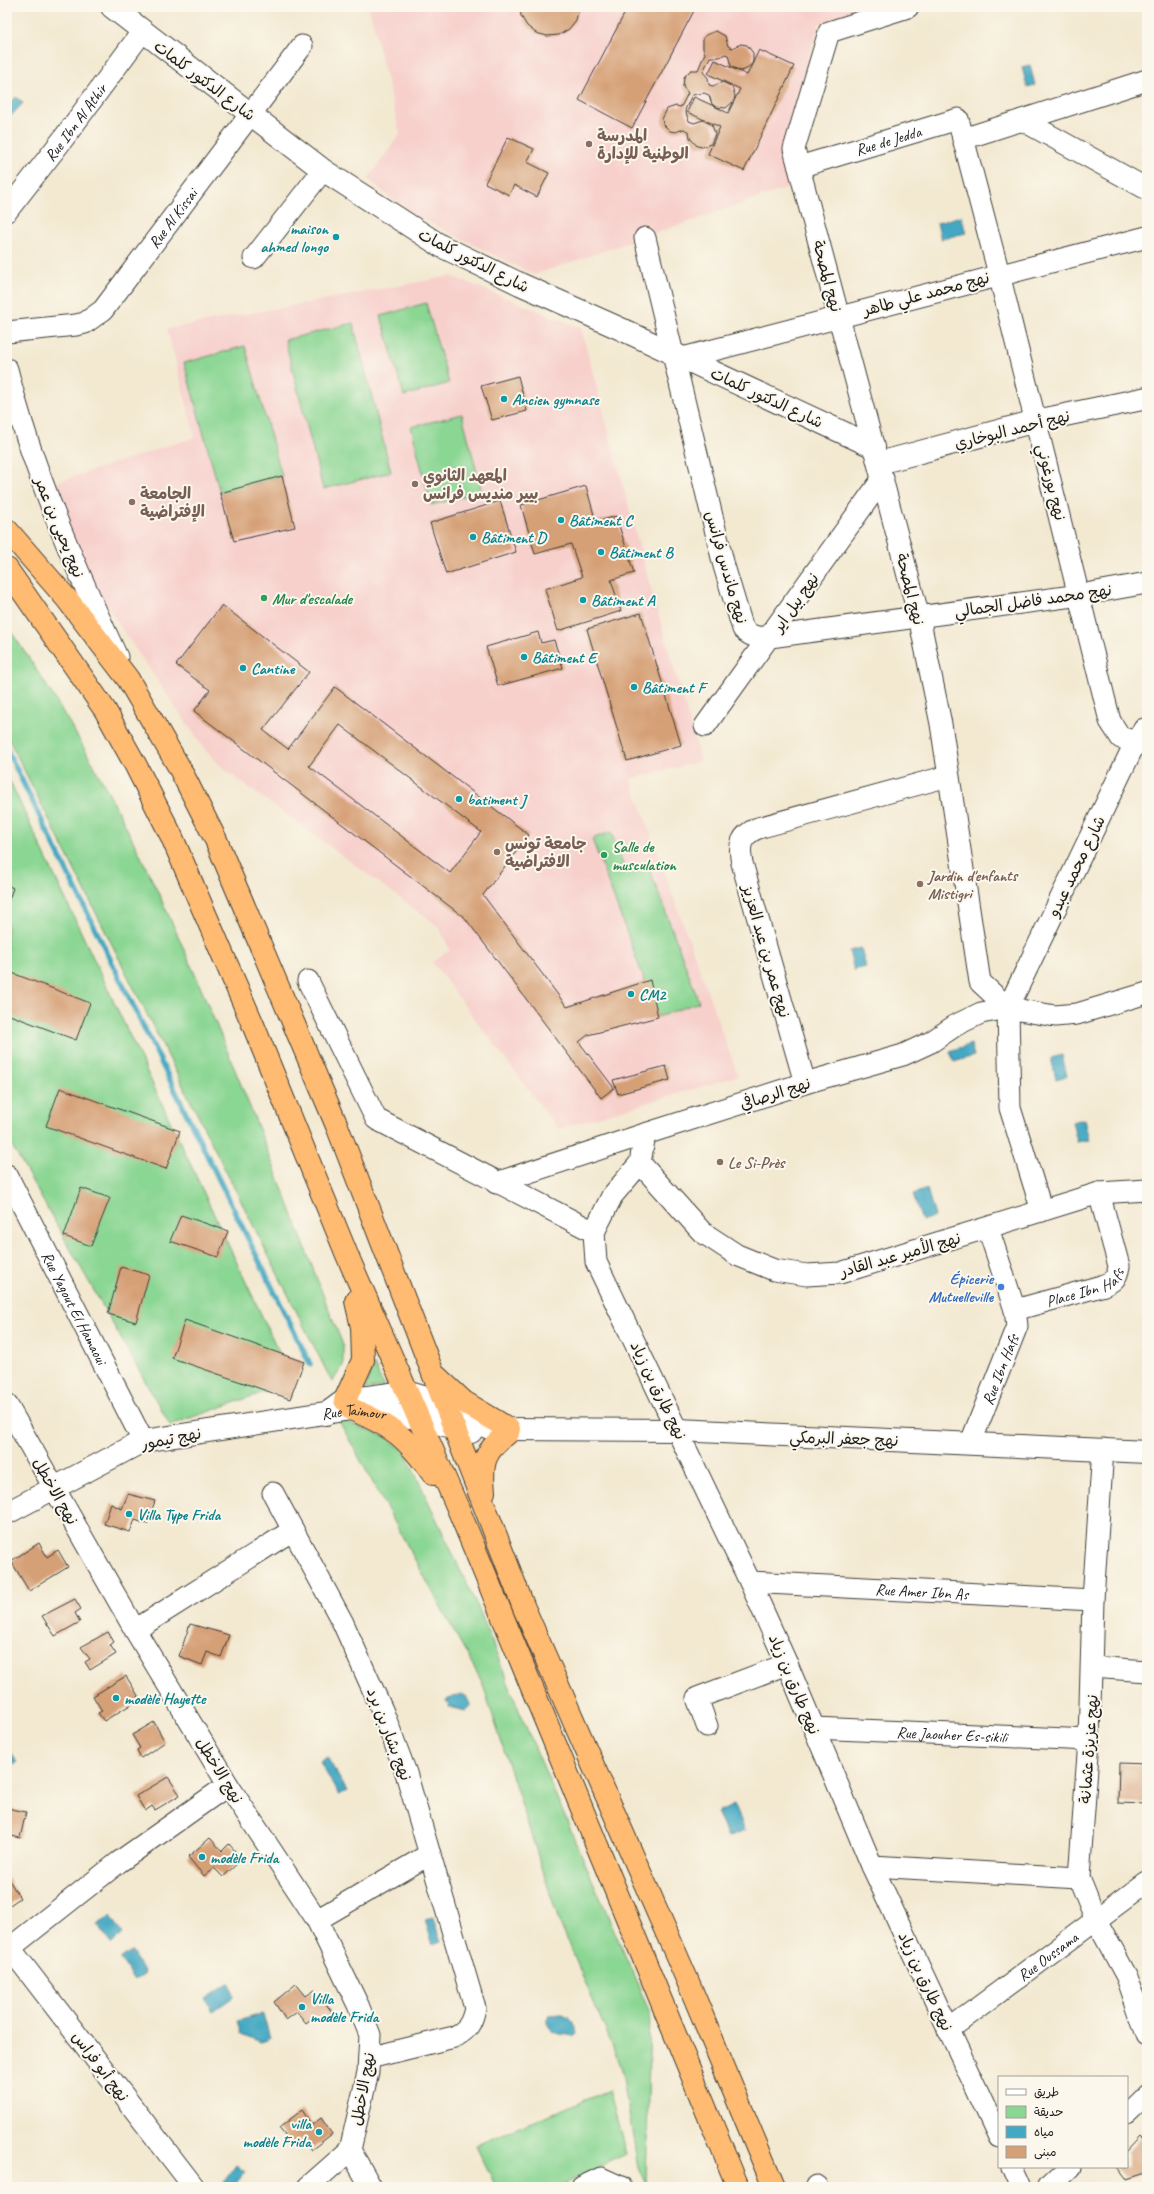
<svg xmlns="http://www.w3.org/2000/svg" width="1154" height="2194" font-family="Caveat,'Playpen Sans Arabic',sans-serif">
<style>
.built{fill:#f7d0cc}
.green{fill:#8ad693;stroke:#537958}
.water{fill:#43a8c3;stroke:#306270}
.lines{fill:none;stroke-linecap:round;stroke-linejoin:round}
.stream{stroke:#43a8c3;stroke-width:5.5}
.building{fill:#d6a077;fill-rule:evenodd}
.minor-casing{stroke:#3c3b37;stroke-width:23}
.tertiary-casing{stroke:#3c3b37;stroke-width:24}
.trunk-casing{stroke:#3c3b37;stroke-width:24}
.minor{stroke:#fff;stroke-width:21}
.tertiary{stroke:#fff;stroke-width:22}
.trunk{stroke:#ffbb71;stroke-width:22}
.education-dot{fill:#8d6e63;stroke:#fbf7ec;stroke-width:1.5}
.culture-dot{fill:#0f9aa8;stroke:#fbf7ec;stroke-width:1.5}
.leisure-dot{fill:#2e9e5b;stroke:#fbf7ec;stroke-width:1.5}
.shop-dot{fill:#3f7fe0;stroke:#fbf7ec;stroke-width:1.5}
.labels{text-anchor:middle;stroke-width:4;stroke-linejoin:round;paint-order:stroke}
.street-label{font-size:16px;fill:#1c1c1c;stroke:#fbf7ec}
.education-label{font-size:16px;font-weight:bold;fill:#785e54;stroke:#fbf7ec;text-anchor:start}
.culture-label{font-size:16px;font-weight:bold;fill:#0d838f;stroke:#fbf7ec;text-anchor:start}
.leisure-label{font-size:16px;font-weight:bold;fill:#27864d;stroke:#fbf7ec;text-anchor:start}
.shop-label{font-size:16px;font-weight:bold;fill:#366cbe;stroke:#fbf7ec;text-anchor:end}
</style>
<rect width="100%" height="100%" fill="#fbf7ec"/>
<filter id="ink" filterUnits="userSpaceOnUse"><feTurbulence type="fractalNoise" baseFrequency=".025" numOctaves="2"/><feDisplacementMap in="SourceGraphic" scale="8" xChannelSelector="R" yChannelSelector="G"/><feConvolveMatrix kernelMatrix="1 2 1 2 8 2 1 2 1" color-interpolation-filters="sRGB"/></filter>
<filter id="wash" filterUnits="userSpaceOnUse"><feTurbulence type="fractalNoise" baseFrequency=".012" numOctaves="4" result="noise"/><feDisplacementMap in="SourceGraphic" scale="16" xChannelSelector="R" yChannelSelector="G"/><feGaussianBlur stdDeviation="0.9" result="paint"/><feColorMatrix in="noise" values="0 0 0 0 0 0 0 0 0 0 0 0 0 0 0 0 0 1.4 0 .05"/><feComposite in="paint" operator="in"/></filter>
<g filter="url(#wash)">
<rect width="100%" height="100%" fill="#f3e9d1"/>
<g class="built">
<path d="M369,7H869L819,24L782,153L790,187L534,275L406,211L368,179L400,134Z"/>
<path d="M451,276L581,328L649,582L701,761L631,779L738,1076L558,1129L432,962L450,950L438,926L225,770L205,750L91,584L45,486L195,437L167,329Z"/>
</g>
<g class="green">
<path d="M426,303L449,383L404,396L381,316Z"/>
<path d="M353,323L391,472L323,489L285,340Z"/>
<path d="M245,346L282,476L220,493L184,363Z"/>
<path d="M462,414L482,492L431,505L411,427Z"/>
<path d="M7,626C125,793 206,995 281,1185C302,1238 321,1292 343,1345V1366L332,1382L7,736Z"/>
<path d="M7,775L293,1382L170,1425L7,1137Z"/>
<path d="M611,832L625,870L647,862L699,1002L658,1017L592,839Z"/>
<path d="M374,1364L384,1387L365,1389Z"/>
<path d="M338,1419L386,1437L405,1452L480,1612L520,1713L650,2013L646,2185L638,2167L621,2066L559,1921L482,1682Z"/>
<path d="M609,2090L626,2154L559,2187H496L476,2145Z"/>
</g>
<g class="water">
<path d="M1030,65L1035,85L1027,87L1022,67Z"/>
<path d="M16,97L23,103L7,120V107Z"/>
<path d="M961,216L966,233L941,239L937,223Z"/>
<path d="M861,948L866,967L854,970L849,951Z"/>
<path d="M971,1044L974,1056L954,1062L950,1051Z"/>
<path d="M1062,1055L1067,1076L1056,1079L1051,1058Z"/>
<path d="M1084,1119L1089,1140L1077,1142L1072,1122Z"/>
<path d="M927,1189L935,1216L922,1221L913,1194Z"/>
<path d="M461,1694L466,1696L471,1706L466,1711L449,1707L446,1700Z"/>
<path d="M7,1744L17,1763L9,1767L7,1763Z"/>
<path d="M327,1757L347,1791L339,1795L320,1762Z"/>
<path d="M734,1804L745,1830L728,1837L717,1812Z"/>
<path d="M110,1916L122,1934L112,1944L97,1924Z"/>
<path d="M433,1918L441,1942L433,1945L425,1920Z"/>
<path d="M131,1951L145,1973L135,1980L120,1959Z"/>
<path d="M228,1983L235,1996L213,2011L206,1998Z"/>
<path d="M263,2014L270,2039L261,2042L241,2034L237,2021Z"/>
<path d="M562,2014C572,2017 575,2022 577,2033L573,2036C560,2033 552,2036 546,2023L549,2015Z"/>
<path d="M236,2165L245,2172L233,2187H229L223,2183Z"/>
</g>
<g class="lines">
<path class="stream" d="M7,750L310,1364"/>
</g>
<g id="blocks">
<g class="building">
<path d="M520,7H579V8L576,20L569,29L559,35L547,36L536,33L527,26L521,16Z"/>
<path d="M628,7H696L632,128L579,100Z"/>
<path d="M716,31L725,36L728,46L732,48L741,44L747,45L753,53V63L745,70L740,71L731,66L728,55L725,54L720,57H710L703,72L708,78L709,85L713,86L723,82L732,87L735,96L734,101L740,89L708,74L715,60L747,75L753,62L759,50L794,66L744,171L708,154L720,127L687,112L694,97L716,107L712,104L709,95L704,93L692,95L685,110L689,121L694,123L703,120L712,125L715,134L711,144L702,147L697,146L690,138L689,132L684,129L675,132L670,131L663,124L662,119L667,109L676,106L681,107L688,93L683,87L684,77L691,70H698L705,53L703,49V39L706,35ZM734,101L728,113L716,107L726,108Z"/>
<path d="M508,137L534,149L527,162L549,173L537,197L514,185L509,195L485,183Z"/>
<path d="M518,376L527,411L492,420L481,386Z"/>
<path d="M282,476L295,527L234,541L220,493Z"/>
<path d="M586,486L596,522L616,516L634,573L611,580L621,611L558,631L545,589L582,577L571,544L535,554L521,505Z"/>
<path d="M500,501L516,552L446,574L430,523Z"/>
<path d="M222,605L309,672L263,730L288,749L335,687L529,835L483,895L567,1007L650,980L658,1017L588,1035L579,1042L614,1088L601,1098L465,918L194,711L210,690L176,665ZM340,725L481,832L450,873L309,766Z"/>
<path d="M641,613L681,745L627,761L587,629Z"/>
<path d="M538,632L541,643L554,640L563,668L498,686L486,647Z"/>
<path d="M7,885L13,888L7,905Z"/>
<path d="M7,971L90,1003L76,1040L7,1014Z"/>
<path d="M666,1066L670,1080L618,1094L613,1080Z"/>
<path d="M60,1088L180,1131L166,1169L46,1126Z"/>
<path d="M81,1188L110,1198L91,1246L64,1236Z"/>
<path d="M181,1215L228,1231L218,1257L170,1241Z"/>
<path d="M121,1267L149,1275L136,1322L108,1314Z"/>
<path d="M185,1320L304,1362L290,1399L172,1358Z"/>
<path d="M128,1494L155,1501L147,1524L135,1520L130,1532L104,1524L111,1504L122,1509Z"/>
<path d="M39,1543L47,1557L58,1550L68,1567L29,1591L11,1561Z"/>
<path d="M75,1599L81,1609L75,1613L80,1622L55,1636L42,1616Z"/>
<path d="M190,1624L229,1635L221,1657L207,1652L202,1665L179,1656Z"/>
<path d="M108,1632L114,1642L110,1645L116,1654L90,1670L85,1662L90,1659L81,1647Z"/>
<path d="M126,1676L140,1699L104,1721L98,1713L102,1711L93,1696Z"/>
<path d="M154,1722L165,1742L141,1758L137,1750L140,1748L132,1735Z"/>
<path d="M1119,1763L1147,1764L1146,1804L1118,1803Z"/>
<path d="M168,1777L180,1795L155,1810L152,1806L145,1811L136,1796Z"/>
<path d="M7,1808L26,1812L20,1838L7,1835Z"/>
<path d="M210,1838L222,1851L229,1844L242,1859L223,1877L214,1868L204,1876L188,1857Z"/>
<path d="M7,1877L20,1898L7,1907Z"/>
<path d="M296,1984L306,1996L315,1990L332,2012L319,2022L315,2016L306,2023L297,2012L286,2020L274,2002Z"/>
<path d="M302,2110L312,2125L321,2118L332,2134L311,2150L303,2139L293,2146L279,2128Z"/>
<path d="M1142,2137L1147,2142V2172L1125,2179L1116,2167H1127V2153Z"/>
</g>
</g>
</g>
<g filter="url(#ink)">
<use href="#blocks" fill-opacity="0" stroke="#3c3b37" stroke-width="1"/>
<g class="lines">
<defs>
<g id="minor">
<path d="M908,7L829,32L794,149L919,617L941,724L980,982L1008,1008"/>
<path d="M1022,120L1147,189"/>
<path d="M963,139L1147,80"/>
<path id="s1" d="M799,167L958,119L999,274L1110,721L1121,738L1136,741L1147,739"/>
<path id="s2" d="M7,211L63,139L142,32"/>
<path d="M645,238L724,566L743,629C751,637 758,638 770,637L1080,595L1147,583"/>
<path d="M254,258L323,170"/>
<path id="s3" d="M7,332L76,325L85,323L103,310L302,46"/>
<path d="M683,358L1147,237"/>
<path d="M7,369C32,470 74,564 117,657"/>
<path d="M705,726L883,478"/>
<path d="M308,981L376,1119L594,1232"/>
<path d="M805,1083L742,863C738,845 741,835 758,828L948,776"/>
<path d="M640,1163L702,1232L737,1255L774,1270L807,1275L840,1273L1099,1193L1147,1190"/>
<path id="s4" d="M7,1175L143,1441"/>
<path d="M496,1183L645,1134"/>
<path d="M1042,1211L1010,1108L1008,1008L1136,741L1144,729"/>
<path d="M594,1232L596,1262L750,1582L787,1664L872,1866L999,2137"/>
<path d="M594,1232L612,1196L640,1163L645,1134L805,1083L903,1055L931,1042L956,1025L981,1013L1008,1008L1055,1016L1077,1014L1147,993"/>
<path id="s5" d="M1015,1310L1101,1286C1113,1282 1117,1279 1119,1266L1099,1193"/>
<path d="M7,1405L135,1630L228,1785L317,1920L358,2005L370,2035L368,2072L350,2150L371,2187"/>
<path id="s6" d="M971,1442L1017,1326L1015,1310L988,1228"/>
<path d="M1103,1449L1093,1600L1089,1740L1079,1878L1096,1920L1127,1977L1147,2035"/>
<path d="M273,1493L293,1530"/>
<path id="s7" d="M750,1582L1093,1600"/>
<path d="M135,1630L293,1530L343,1623L383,1712L406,1773L475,2008C472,2023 468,2030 454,2037L369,2058"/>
<path d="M1092,1667L1147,1671"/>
<path d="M707,1726L697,1698L787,1664"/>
<path id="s8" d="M814,1728L1089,1740"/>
<path d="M872,1866L1079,1878"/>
<path d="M317,1920L430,1854"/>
<path d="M7,1947L10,1948L194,2187"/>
<path d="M10,1948L119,1862L228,1785"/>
<path id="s9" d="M948,2030L1147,1882"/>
<path d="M1127,2115L1147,2096"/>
<path d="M1012,2167L1021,2187"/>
<path d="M817,2186L818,2187"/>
<path d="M308,2187L350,2150"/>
<path d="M582,2187L601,2178L621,2187"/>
<path d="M1050,2187L1071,2167"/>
</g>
<g id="tertiary">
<path d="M112,7L323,170L441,246L520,284L621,329L874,447"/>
<path d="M879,463L1036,421L1147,398"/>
<path d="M326,1414L345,1400L406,1392L427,1398L445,1406L461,1417L492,1429L678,1430L1147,1452"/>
<path id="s10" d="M7,1513L143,1441L351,1409L418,1418L471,1432"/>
</g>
<g id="trunk">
<path d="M7,530L67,599L128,679L179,767L216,840L337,1126L524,1608L686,1977L774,2187"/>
<path d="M7,569L105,710L135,764L171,835L254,1027L347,1255L457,1506L738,2187"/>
<path d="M436,1376L464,1402L509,1429"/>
<path d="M345,1400L363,1360L362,1327L356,1301"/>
<path d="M351,1409C394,1427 406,1437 433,1474"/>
<path d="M484,1492C481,1462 484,1451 508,1433"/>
</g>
</defs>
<use href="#minor" class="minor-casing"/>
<use href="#tertiary" class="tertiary-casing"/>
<use href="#trunk" class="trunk-casing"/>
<use href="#minor" class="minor"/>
<use href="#tertiary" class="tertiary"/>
<use href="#trunk" class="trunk"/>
</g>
</g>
<g class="education-dot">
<circle cx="589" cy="144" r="4"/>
<circle cx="415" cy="484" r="4"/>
<circle cx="132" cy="502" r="4"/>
<circle cx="497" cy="852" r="4"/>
<circle cx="920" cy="884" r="4"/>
<circle cx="720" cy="1162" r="4"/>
</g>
<g class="culture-dot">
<circle cx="336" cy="237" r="4"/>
<circle cx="504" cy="399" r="4"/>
<circle cx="561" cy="520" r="4"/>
<circle cx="473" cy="537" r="4"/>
<circle cx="601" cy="552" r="4"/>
<circle cx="583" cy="600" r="4"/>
<circle cx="524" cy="657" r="4"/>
<circle cx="243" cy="668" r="4"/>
<circle cx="634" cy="687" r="4"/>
<circle cx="459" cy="799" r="4"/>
<circle cx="631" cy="994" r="4"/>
<circle cx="129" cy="1514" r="4"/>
<circle cx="116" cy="1698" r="4"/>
<circle cx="202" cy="1857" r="4"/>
<circle cx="302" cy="2007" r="4"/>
<circle cx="319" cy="2132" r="4"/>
</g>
<g class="leisure-dot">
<circle cx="264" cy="598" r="4"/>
<circle cx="604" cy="855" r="4"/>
</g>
<circle class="shop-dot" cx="1001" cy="1287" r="4"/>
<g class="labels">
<g class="street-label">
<text transform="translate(205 80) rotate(37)" y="6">شارع الدكتور كلمات</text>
<text dy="6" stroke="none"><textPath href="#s2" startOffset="112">Rue Ibn Al Athir</textPath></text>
<text dy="6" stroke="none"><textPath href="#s1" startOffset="93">Rue de Jedda</textPath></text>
<text dy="6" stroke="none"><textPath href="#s3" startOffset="216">Rue Al Kissai</textPath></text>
<text transform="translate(474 260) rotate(27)" y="6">شارع الدكتور كلمات</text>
<text transform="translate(828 276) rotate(75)" y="6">نهج المصحة</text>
<text transform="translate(926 293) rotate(-15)" y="6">نهج محمد علي طاهر</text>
<text transform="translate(767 397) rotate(25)" y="6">شارع الدكتور كلمات</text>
<text transform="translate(1012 429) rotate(-14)" y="6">نهج أحمد البوخاري</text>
<text transform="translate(1052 482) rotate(76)" y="6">نهج بورغوني</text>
<text transform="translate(60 527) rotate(68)" y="6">نهج يحيى بن عمر</text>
<text transform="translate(727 567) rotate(74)" y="6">نهج ماندس فرانس</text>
<text transform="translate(911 589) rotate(76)" y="6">نهج المصحة</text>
<text transform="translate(1033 600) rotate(-8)" y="6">نهج محمد فاضل الجمالي</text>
<text transform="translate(795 602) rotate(-55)" y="6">نهج بيل اير</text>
<text transform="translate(1076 866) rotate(-64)" y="6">شارع محمد عبدو</text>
<text transform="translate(767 951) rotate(74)" y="6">نهج عمر بن عبد العزيز</text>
<text transform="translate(775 1093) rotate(-18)" y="6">نهج الرصافي</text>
<text transform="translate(900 1254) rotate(-16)" y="6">نهج الأمير عبد القادر</text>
<text dy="6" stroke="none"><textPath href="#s5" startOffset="74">Place Ibn Hafs</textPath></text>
<text dy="6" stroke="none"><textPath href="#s4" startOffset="149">Rue Yagout El Hamaoui</textPath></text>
<text dy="6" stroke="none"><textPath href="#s6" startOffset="78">Rue Ibn Hafs</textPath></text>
<text transform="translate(659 1390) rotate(64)" y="6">نهج طارق بن زياد</text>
<text dy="6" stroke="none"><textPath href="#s10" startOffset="367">Rue Taimour</textPath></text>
<text transform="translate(171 1438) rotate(-11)" y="6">نهج تيمور</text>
<text transform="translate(844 1438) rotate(2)" y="6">نهج جعفر البرمكي</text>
<text transform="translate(56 1491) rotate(60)" y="6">نهج الاخطل</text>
<text dy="6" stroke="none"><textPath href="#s7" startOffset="172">Rue Amer Ibn As</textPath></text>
<text transform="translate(795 1684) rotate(67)" y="6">نهج طارق بن زياد</text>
<text transform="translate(390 1734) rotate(69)" y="6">نهج بشار بن برد</text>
<text dy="6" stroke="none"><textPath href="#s8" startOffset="138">Rue Jaouher Es-sikili</textPath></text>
<text transform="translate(1088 1749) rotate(-86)" y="6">نهج عزيزة عثمانة</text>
<text transform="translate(220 1770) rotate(58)" y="6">نهج الاخطل</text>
<text dy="6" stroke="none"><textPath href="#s9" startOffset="124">Rue Oussama</textPath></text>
<text transform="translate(926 1981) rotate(65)" y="6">نهج طارق بن زياد</text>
<text transform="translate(101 2066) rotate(53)" y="6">نهج أبو فراس</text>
<text transform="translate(362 2089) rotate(-80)" y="6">نهج الاخطل</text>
</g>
<g class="education-label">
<text x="597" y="141">المدرسة<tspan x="597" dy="18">الوطنية للإدارة</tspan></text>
<text x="423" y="481">المعهد الثانوي<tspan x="423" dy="18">بيير منديس فرانس</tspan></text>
<text x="140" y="499">الجامعة<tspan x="140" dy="18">الإفتراضية</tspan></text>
<text x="505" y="849">جامعة تونس<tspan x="505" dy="18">الافتراضية</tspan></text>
<text x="928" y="881">Jardin d'enfants<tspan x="928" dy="18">Mistigri</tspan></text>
<text x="728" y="1168">Le Si-Près</text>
</g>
<g class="culture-label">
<text x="328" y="234" text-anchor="end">maison<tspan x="328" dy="18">ahmed longo</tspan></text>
<text x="512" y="405">Ancien gymnase</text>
<text x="569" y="526">Bâtiment C</text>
<text x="481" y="543">Bâtiment D</text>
<text x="609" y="558">Bâtiment B</text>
<text x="591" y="606">Bâtiment A</text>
<text x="532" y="663">Bâtiment E</text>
<text x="251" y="674">Cantine</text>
<text x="642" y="693">Bâtiment F</text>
<text x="467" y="805">batiment J</text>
<text x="639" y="1000">CM2</text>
<text x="137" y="1520">Villa Type Frida</text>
<text x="124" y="1704">modèle Hayette</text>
<text x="210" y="1863">modèle Frida</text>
<text x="310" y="2004">Villa<tspan x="310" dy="18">modèle Frida</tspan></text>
<text x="311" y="2129" text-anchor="end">villa<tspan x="311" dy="18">modèle Frida</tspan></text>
</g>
<g class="leisure-label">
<text x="272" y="604">Mur d'escalade</text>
<text x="612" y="852">Salle de<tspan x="612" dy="18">musculation</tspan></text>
</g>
<g class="shop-label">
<text x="993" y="1284">Épicerie<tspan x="993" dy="18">Mutuelleville</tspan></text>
</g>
</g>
<rect width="1154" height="2194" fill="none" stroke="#fbf7ec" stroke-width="24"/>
<rect x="998" y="2076" width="130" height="92" fill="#fbf7ec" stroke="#a29f99"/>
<rect x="1006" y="2089" width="20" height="6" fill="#ffffff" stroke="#a29f99"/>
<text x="1034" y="2096" font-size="12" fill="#1c1c1c">طريق</text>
<rect x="1006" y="2106" width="20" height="12" fill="#8ad693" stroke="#a29f99"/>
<text x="1034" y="2116" font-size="12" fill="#1c1c1c">حديقة</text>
<rect x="1006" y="2126" width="20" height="12" fill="#43a8c3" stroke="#a29f99"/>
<text x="1034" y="2136" font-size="12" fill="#1c1c1c">مياه</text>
<rect x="1006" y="2146" width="20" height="12" fill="#d6a077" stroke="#a29f99"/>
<text x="1034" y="2156" font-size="12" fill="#1c1c1c">مبنى</text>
</svg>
